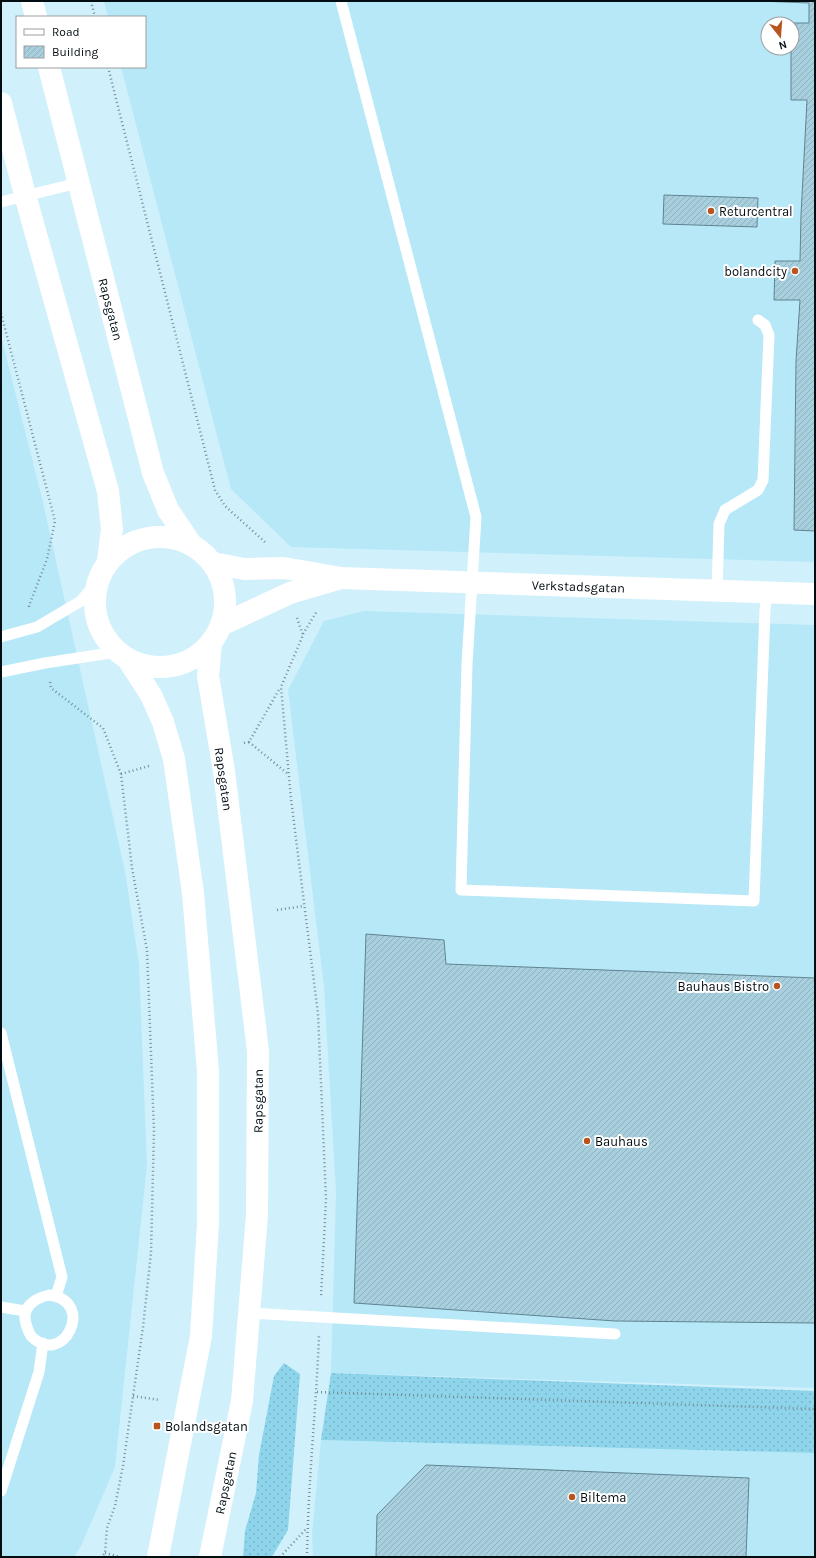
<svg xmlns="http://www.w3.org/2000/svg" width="816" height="1558" font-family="Karla,sans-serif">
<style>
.built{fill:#b7e8f8;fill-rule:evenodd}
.grass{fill:url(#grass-dots)}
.building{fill:url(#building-hatch);stroke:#5f8491}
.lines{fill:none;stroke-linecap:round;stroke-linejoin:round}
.path{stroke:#778e97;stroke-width:2.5;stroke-dasharray:1 3;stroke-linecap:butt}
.lane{stroke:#fff;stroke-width:11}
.street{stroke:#fff;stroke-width:22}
.secondary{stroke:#fff;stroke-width:22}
.poi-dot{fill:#b85420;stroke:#fff;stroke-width:1.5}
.labels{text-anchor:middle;stroke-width:4;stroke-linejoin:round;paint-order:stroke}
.poi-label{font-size:13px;fill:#020d12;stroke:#fff;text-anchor:start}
.street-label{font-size:13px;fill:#020d12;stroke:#fff}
</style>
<defs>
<pattern id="grass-dots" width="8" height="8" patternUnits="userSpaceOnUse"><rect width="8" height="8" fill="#8ed4eb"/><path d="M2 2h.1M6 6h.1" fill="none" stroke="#79b5c8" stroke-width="1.8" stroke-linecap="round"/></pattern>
<pattern id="building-hatch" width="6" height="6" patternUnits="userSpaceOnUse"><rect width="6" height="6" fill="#a8cfdd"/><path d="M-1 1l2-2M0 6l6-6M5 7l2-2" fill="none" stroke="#8fb1bd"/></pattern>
</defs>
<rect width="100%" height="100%" fill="#d0f0fb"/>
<g class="built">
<path d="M104,1H815V562L291,547L231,489L121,67H145V17H108ZM768,24H792V48H768Z"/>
<path d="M1,336L42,498L125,871L139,964L147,1165L115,1467L81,1546L74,1557H1Z"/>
<path d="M364,611L815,625V1388L331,1373L336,1192L324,987L288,690L324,621Z"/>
<path d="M321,1440L815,1453V1557H313L312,1533Z"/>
</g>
<g class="grass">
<path d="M284,1363L300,1374L288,1530L273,1555L269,1557H243L245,1531L256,1493L259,1455L274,1376Z"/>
<path d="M331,1373L815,1391V1453L321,1440Z"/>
</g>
<g class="building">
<path d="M758,1H815V531L794,530L796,361L800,300H774L775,261H800L801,215L807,100H791V23H809V3Z"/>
<path d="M664,195L758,198L757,227L663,224Z"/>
<path d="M366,934L444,940L446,964L815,978V1323L615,1321L354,1303Z"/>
<path d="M426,1465L749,1478L746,1557H376L377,1515Z"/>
</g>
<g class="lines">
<g class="path">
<path d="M91,1L95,17"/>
<path d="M108,67L215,490L225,506L266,543"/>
<path d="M1,313L55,521L47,559L29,606L30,609"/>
<path d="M297,618L303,635L281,687L291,799L318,1014L326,1199L321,1297"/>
<path d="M303,634L317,611"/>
<path d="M50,682L51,688L103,728L121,774L132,868L147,950L154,1131L151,1253L143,1327L123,1466L115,1506L107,1528L105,1553L101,1557"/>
<path d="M249,742L288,774"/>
<path d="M244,743L249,742L280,688"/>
<path d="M121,774L149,766"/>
<path d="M277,910L304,906"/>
<path d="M317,1392L815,1409"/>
<path d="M133,1396L160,1400"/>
<path d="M105,1553L120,1557"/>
<path d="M280,1557L307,1528"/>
<path d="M307,1557C308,1483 316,1410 319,1336"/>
</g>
<g class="lane">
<path d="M341,1L476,517L467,664L461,890L754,901L765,610L767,593"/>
<path d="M1,202L78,183"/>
<path d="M717,591L719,524L725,510L758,490L763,480L769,335L765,325L758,320"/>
<path d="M1,637L37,627L81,601L98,580"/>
<path d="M1,672L45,663L117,652"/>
<path d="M1,1033L62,1277L56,1296"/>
<path d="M49,1295C97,1301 63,1369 31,1336C29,1333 28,1330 27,1327C20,1309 32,1299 49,1295Z"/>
<path d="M1,1307L25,1311"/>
<path d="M249,1313L615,1334"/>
<path d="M1,1491L39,1372L43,1343"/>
</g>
<g class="street">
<path id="s1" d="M213,563L244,569L284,568L341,578L815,594"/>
<path d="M221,625L290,593L338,579"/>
</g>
<g class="secondary">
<path d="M32,1L36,17"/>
<path id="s2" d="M49,67L153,473L168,510L191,544"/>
<path d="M1,103L25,195L108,491L112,529L108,561"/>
<circle cx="160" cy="602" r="65"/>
<path d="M129,661L151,695L163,722L174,759L193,893L208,1071V1224L201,1336L158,1557"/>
<path id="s3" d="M210,1557L242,1401L257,1215L258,1051L224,771L208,676L211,643"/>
</g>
</g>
<g class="poi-dot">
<circle cx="711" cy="211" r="4"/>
<circle cx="795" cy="271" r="4"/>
<circle cx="777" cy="986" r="4"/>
<circle cx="587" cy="1141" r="4"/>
<rect x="153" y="1422" width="8" height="8" rx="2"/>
<circle cx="572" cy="1497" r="4"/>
</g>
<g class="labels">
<g class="poi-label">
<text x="719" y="216">Returcentral</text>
<text x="787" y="276" text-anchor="end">bolandcity</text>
<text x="769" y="991" text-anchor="end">Bauhaus Bistro</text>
<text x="595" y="1146">Bauhaus</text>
<text x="165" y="1431">Bolandsgatan</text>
<text x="580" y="1502">Biltema</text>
</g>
<g class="street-label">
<text dy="5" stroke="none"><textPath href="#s2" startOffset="250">Rapsgatan</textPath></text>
<text dy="5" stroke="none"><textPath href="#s1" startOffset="367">Verkstadsgatan</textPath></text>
<text transform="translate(224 779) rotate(82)" y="5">Rapsgatan</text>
<text dy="5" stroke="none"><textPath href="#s3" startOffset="460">Rapsgatan</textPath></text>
<text dy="5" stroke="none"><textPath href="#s3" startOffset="76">Rapsgatan</textPath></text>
</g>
</g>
<rect width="816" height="1558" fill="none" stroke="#020d12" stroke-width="4"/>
<rect x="16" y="16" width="130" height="52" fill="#ffffff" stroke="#9a9ea0"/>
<rect x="24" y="29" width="20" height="6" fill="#ffffff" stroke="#9a9ea0"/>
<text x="52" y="36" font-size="12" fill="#020d12">Road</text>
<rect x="24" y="46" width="20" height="12" fill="url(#building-hatch)" stroke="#9a9ea0"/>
<text x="52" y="56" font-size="12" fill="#020d12">Building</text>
<g transform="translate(780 36) rotate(163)"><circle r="19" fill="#ffffff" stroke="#9a9ea0"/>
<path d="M0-3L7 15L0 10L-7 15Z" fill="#b85420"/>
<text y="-6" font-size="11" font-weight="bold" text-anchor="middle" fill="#020d12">N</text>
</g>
</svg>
